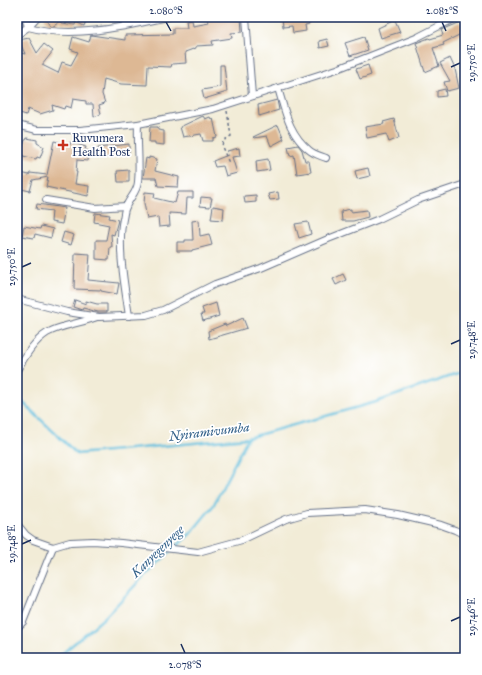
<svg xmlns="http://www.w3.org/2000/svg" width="482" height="675" font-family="'IM FELL Great Primer',serif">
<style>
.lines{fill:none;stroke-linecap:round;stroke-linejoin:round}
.stream{stroke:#5fbedd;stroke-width:2.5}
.building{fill:#ddb894}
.minor-casing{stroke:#667188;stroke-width:8}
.path{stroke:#667188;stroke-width:1.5;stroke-dasharray:3 3;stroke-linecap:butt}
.minor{stroke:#fff;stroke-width:6}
.ticks{fill:none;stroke:#1b2f5e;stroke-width:1.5}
.poi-dot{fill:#c8321e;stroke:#fff;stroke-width:1.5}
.labels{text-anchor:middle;stroke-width:3.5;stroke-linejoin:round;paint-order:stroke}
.poi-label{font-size:12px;fill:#1b2f5e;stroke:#fff;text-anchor:start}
.water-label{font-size:13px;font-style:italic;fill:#33618a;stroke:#fff}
.neatline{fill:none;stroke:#1b2f5e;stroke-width:1.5}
.ticks-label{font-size:10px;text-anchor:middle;fill:#1b2f5e}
</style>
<rect width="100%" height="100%" fill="#fff"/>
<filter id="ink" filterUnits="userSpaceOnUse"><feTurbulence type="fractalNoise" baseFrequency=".025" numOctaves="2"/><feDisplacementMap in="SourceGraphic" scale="8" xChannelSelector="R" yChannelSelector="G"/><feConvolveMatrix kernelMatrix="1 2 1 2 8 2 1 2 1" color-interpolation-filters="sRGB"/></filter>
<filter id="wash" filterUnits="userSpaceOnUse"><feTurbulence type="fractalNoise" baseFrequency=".012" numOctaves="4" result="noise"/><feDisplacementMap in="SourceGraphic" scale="16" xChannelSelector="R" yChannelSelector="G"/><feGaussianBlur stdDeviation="0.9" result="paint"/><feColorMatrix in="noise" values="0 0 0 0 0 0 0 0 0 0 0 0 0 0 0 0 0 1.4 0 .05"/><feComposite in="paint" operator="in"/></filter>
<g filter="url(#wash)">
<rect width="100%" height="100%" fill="#f2ecd7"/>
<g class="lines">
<g class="stream">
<path d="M17,397L77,454L247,438L376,402L465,371"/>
<path d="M57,658L105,617L147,573L190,534L213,506L247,439"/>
</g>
</g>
<g id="blocks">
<g class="building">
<path d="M44,17H88L84,26L76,22L75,25L62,23L61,21L52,27L50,26Z"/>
<path d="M208,17H241L242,32L231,33L232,38L212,41L213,45L196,46V48L185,52L186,63L172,64L171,67L148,66L147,85L121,84L104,79L102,94L105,103L99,105L101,114L94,117L93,104H86V101L73,99L71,108L65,106L64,109L52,105L53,110L40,114L28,109L26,115L17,112V64L20,53L25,54L19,40L29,38L37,53L44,44L53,51L42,65L58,73L62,62L71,65L78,52L70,49L73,37L89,42L91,35L125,40V35L173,34V28H187L186,21L192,20L193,26L209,23Z"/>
<path d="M282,17H288V20L307,17L309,24L305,25L306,31L293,33L292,26L283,27Z"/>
<path d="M395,20L400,32L381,38L378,28Z"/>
<path d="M460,22L465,32L443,43L444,45L433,48L439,66L425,72L416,43L429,38L430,39L443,35L441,30Z"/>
<path d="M364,37L368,50L350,56L345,43Z"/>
<path d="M327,39L329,46L320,48L319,41Z"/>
<path d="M450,58L455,69L459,88L447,91L444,82L450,81L440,63Z"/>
<path d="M220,65H224L227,92L204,99L202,90L220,87Z"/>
<path d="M368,65L371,75L360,79L356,69Z"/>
<path d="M445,89L446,96L437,97V91Z"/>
<path d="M277,100L279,110L259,116L258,105Z"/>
<path d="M203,116L205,119L210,117L211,119L213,118L217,137L213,138V141H203L201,134L183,137L180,127Z"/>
<path d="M394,119L399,138L389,142L386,134L367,138L365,127L384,124L383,122Z"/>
<path d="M278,125L284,139L271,146L267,136L254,138L253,137Z"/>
<path d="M150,127H158V130L164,131V145L155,144V142H149Z"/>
<path d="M27,138L37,140V143L44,147L40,158L37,157L36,159L23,156V154L21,153L25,140H26Z"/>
<path d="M54,141L70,145V142L86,147L85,150L89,151L88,161L77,160L76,172H77L75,184L89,186L88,196L46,187L48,177L33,180L30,191L17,188V181H20L21,173L29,175L30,173L47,175Z"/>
<path d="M129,144V153H114V157L99,158L98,148Z"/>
<path d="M298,145L302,150L305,161H309L311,172L297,174L294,155L290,156L288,147Z"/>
<path d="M239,148L240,156L232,157L237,173L226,176L223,166L215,167L213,161L228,155L227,151Z"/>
<path d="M149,157L157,159L155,171L179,177L178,187L158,186L156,178H143L146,158L149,159Z"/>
<path d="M268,159L270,170L257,172L256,161Z"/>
<path d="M368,168L370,176L357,179L355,171Z"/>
<path d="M129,170V182H118L117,171Z"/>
<path d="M145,192L155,193L154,198L175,203L178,192H193V198H187L186,214L169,213L170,226L159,227L158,217L147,219L144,203Z"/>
<path d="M278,192L279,199L270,200L268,194Z"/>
<path d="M256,195V202L245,203L244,196Z"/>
<path d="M201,197L212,198L210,207L200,206Z"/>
<path d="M37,204L65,208L62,224L51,222L52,211L36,209Z"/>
<path d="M213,206L224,208L223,220L211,219Z"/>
<path d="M351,209V212L367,210L368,217L353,221H342L341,211Z"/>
<path d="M95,213L110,215L109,218L118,220L114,235L111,234L112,247H110L109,260L96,259V240H106L109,225L94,222Z"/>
<path d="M199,220L200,236L209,234L212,245L192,250V251H177V242H185V240H193L192,221Z"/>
<path d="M308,222L311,234L299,238L295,224Z"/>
<path d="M24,226L40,229L41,226L53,229L51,238L35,234L34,238L22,236Z"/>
<path d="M64,232L74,235L71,245L61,242Z"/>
<path d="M75,253L90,254L88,280L119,283L117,294L101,291V290L74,289Z"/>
<path d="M343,274L346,280L336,285L333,279Z"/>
<path d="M75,300L86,304V301L97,304H107V312H98L83,308L82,310L73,307Z"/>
<path d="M216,303L219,316L203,321L201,314H204L202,308Z"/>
<path d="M243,318L247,328L209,339L208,331L225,324L226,326Z"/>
</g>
</g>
</g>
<g filter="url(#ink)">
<use href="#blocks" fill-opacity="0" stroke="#667188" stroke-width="1"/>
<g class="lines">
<defs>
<g id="minor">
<path d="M25,17L28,27"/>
<path d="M246,17L252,96"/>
<path d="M28,27L37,17"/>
<path d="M17,35L28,27C73,39 123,27 168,17"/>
<path d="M278,88C285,111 289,134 309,150C313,154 321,156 326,158"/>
<path d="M17,125L37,130H80L138,124L213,109L337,69L416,38L457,17"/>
<path d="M46,200L95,208L126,206"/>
<path d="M17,299L67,312L99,317L146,315L163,310L215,284L261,268L328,239L379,219L418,200L465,184"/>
<path d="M129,316C125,288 117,247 123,219C124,215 124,210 126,207C129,198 137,193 138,182C140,163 137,144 138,124"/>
<path d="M17,370C25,357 33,342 47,333C60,325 82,323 97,317"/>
<path d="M17,524L26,535L33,540L53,547L70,542L93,541L121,543L198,552L242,540L286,519L307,513L365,510L398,515L441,525L455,530L465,535"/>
<path d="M17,628L23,622L53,547"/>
</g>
</defs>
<use href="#minor" class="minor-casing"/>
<path class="path" d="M227,111L231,136L223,141L222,147L229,163"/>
<use href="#minor" class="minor"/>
</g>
</g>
<path class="ticks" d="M166,22L171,31M442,22L446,31M451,67L460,63M22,267L31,263M451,344L460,340M22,544L31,540M451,621L460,617M181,644L185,653"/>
<path class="poi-dot" d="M61 139h4v4h4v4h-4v4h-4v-4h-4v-4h4z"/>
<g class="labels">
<g class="poi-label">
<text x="72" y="142">Ruvumera<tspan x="72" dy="14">Health Post</tspan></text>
</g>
<g class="water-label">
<text transform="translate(209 431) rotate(-7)" y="5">Nyiramivumba</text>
<text transform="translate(157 551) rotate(-44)" y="5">Kanyegenyege</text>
</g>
</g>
<rect width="482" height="675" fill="none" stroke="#fff" stroke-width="44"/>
<rect x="22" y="22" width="438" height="631" class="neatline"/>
<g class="ticks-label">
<text x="166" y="14">2.080°S</text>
<text x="442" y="14">2.082°S</text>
<text transform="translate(471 63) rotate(-90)" y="4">29.750°E</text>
<text transform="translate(11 267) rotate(-90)" y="4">29.750°E</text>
<text transform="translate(471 340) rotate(-90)" y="4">29.748°E</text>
<text transform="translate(11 544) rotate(-90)" y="4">29.748°E</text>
<text transform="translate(471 617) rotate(-90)" y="4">29.746°E</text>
<text x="185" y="668">2.078°S</text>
</g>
</svg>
